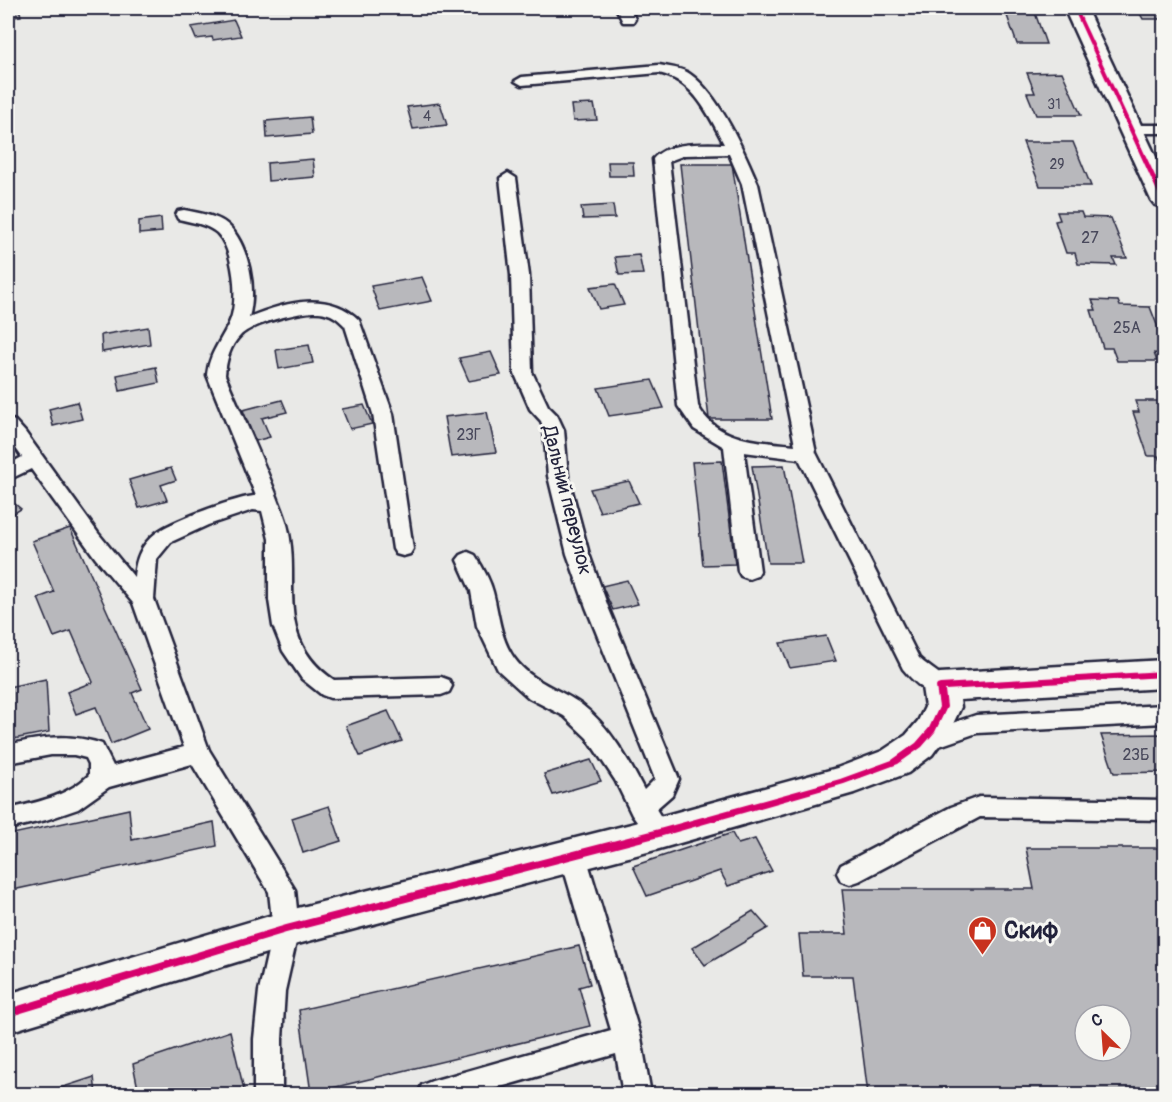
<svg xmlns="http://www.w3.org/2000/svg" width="1172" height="1102" font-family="Pangolin,sans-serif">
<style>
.building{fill:#b8b8bc;stroke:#22223b;stroke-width:1.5;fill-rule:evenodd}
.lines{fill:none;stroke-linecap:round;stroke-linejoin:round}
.service-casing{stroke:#22223b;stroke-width:5}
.minor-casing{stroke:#22223b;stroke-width:5}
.tertiary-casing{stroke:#22223b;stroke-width:5}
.service{fill:#f6f6f2;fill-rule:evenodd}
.minor{fill:#f6f6f2;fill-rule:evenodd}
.tertiary{fill:#f6f6f2;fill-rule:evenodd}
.cycleway-casing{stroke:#f6f6f2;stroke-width:3}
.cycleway{fill:#d6006c;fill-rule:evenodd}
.labels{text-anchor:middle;stroke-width:6;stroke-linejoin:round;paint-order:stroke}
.far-number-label{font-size:14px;fill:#48485b}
.number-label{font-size:16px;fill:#48485b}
.street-label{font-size:20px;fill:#22223b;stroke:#f6f6f2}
.near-poi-label{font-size:24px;font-weight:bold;fill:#22223b;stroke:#f6f6f2;text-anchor:start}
</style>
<rect width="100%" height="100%" fill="#e9e9e7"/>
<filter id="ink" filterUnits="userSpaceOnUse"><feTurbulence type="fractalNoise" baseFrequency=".0167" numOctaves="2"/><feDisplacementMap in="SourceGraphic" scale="12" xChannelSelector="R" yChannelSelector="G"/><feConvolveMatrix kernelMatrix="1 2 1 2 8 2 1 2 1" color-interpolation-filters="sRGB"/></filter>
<g filter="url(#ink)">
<g class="building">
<path d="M8,8H19L21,16L8,18Z"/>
<path d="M1137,8H1164V19H1143Z"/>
<path d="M1005,10H1034L1046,44H1017Z"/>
<path d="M234,20L241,36L213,40L212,37L196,39L191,27Z"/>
<path d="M1062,72L1081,115H1036L1027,93H1035L1027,73Z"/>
<path d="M440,103L447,125L413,129L407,107Z"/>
<path d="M594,104L597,120L573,121L571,105Z"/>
<path d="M310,117L312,134L267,138L266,121Z"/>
<path d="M1023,142H1073L1091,186H1040Z"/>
<path d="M313,159L315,177L268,181L267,163Z"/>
<path d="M608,162H633L634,176H609Z"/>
<path d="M680,164H732L772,419H709Z"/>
<path d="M613,205L615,218L583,219L581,207Z"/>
<path d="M1057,212H1081L1083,217L1111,218L1127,258H1113L1116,265L1078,264L1075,253H1066L1055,221L1060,220Z"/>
<path d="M161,218L162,232L139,234V221Z"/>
<path d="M639,255L643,274L619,275L615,257Z"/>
<path d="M422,277L432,301L380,311L371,286Z"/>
<path d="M615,284L624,305L599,309L590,287Z"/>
<path d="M1092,300L1118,301L1120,306L1150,307L1164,343V354L1154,353L1157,361H1117L1112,348H1103L1091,310H1096Z"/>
<path d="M148,327L150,344L102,352L101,335Z"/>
<path d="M309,345L313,363L279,369L276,350Z"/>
<path d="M491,352L501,375L469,381L459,358Z"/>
<path d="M156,367L159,383L120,391L117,375Z"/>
<path d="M652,380L664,408L609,416L598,388Z"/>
<path d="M282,400L287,412L262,418L270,437L255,441L243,410Z"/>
<path d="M1135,401H1162L1164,407V471L1158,456H1148L1133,412H1139Z"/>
<path d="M77,402L82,419L53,426L49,409Z"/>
<path d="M364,405L372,424L350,429L342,409Z"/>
<path d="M487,412L496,452L451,457L444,417Z"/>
<path d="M722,461L735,564L703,565L692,462Z"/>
<path d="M784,465L802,563H768L752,466Z"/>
<path d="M171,468L176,480L161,485L167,500L139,508L129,480Z"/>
<path d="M629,481L639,503L600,512L590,489Z"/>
<path d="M8,498L21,509L8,517Z"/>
<path d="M70,528L142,689L132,693L148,729L111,744L96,707L76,714L67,692L93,682L71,631L54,637L38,598L54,592L32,541Z"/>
<path d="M627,580L638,604L613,610L602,586Z"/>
<path d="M826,636L836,661L790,668L780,643Z"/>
<path d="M46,679L49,732L8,740V687Z"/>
<path d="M388,711L402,741L360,756L346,726Z"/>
<path d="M1164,734V772L1114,773L1101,735Z"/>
<path d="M591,760L601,781L553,795L544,774Z"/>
<path d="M329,806L341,841L303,853L292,818Z"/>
<path d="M129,809L132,840L214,822L217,846L8,891V835Z"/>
<path d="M732,833L738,844L755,839L772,871L728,886L720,871L647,896L633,866Z"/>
<path d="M1026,848H1164V1094H868L853,976H803L799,934H847L842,889H1034ZM1085,1015H1121V1051H1085Z"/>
<path d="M753,911L768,928L705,965L692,948Z"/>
<path d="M579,946L590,984L579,987L590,1026L311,1093L299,1010Z"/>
<path d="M230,1031L245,1094H139L133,1064Z"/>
<path d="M94,1077L96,1094H42Z"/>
</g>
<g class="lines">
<defs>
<g id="service">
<path d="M616,8H630L635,19L633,22H623Z"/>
<path d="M659,65C669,67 682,68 690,74C719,94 745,153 758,184L816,453L919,658C929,668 945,675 951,687L948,693C930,699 914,682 903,669L799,459L744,452L760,571L757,576L749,579L741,576L738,571L724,447L694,429L678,406L653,159C668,141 703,144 724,144C709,115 694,81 659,73L522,85L515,81L522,77ZM729,154L742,184L795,445C759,441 717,442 698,406L669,161L685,155Z"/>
<path d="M1132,125H1164V133H1127L1124,130Z"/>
<path d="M508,173L516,178L529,275L532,372L548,406L557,415L564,430L568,476L589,554L608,607L679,779L672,795L656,809L671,833L668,840L659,843L650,840L632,815L615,780L587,738L564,716L529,698L498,670L477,626L471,591L457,560L461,555L468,552L475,555C482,566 490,580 493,592C499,615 500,638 514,658C532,683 561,689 582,705C610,727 628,759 644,790L655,779L586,607L567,554L548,476L544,430L541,421L530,409L514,372L511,275L500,178Z"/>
<path d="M184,210C198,213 217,215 228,225C249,245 257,290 249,317C285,302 329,290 359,320L393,414L413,549L410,554L403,556L396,554L393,549L373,414L345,326C339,320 334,315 325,313C308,308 252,323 240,336C230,346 226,361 225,375C245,422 267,468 284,515C306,574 268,635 334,680L441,677L449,680L452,686L449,692L441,695L330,698L322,695L302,679L283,651L273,626L269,600V539L262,511L253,510L208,525L171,542L157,559L154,599L209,750L295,890L299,929L285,991L282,1039V1094H254V1039L259,991L273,929L269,892L192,764L109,787L78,809L46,820L8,829V809C38,802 66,797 89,775V764L86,758L74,755H51L8,763V745C41,737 70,733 102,744L113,766L184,747L133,603L96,559L31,469L8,480V465L22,457L8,437V419L15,421L25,432L98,533L134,577C136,558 141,545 156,533C169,522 239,496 256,496L207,375C209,353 222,340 230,321C239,300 234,250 217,233C207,224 191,222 178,219L176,215L178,211Z"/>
<path d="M1164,705V723L977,733L919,753L911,751L907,744L911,737L976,715Z"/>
<path d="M979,797L1164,800V820L980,817L859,881L850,884L841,881L837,873L841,865L951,807Z"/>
<path d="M573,845L582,849L586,856L641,1038L651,1094H623L616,1054L476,1094H418L422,1085L432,1081L611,1030L560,856L564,849Z"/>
</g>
<path id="minor" d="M1164,660V688L960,700L961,707L950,730L932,755L908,773L854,793L659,849L286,947L8,1032V994L286,911L659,817L837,768L882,751L906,735L918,721L925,707L922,687L927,677L940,673Z"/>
<path id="tertiary" d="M1064,8H1086L1164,174V208L1155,205L1151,200Z"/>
</defs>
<use href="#service" class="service-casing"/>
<use href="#minor" class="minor-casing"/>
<use href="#tertiary" class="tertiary-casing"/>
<use href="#service" class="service"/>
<use href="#minor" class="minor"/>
<use href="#tertiary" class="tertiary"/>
<defs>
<g id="cycleway">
<path d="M1073,8H1077L1164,195V202L1161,200Z"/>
<path d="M1164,671V677L945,690L947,707L935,732L922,747L898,764L844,784L659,837L286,933L8,1017V1009L286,925L659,829L840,779L892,760L916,743L929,728L939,707L936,687L937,685L940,684Z"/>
</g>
</defs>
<use href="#cycleway" class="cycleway-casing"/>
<use href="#cycleway" class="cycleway"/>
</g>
</g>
<defs>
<symbol id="shop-pin" viewBox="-11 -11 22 30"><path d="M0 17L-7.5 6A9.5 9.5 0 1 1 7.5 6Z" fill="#c8321e" stroke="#f6f6f2"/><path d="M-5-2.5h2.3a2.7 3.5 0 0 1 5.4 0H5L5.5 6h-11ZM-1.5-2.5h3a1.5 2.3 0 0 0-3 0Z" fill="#fff"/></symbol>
</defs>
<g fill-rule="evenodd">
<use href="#shop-pin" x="966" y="914" width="33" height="45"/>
</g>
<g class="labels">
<g class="far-number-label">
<text x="1054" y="109">31</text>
<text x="427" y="121">4</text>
<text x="1057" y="169">29</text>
</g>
<g class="number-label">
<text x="1090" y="243">27</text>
<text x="1127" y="333">25А</text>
<text x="469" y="440">23Г</text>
<text x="1136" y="760">23Б</text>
</g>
<g class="street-label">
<text transform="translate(568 500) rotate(76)" y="7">Дальний переулок</text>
</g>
<g class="near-poi-label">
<text x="1004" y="938">Скиф</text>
</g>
</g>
<rect width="1172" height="1102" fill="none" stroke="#f6f6f2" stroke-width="30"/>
<rect x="15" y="15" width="1142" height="1072" fill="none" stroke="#22223b" stroke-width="2" filter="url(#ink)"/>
<g transform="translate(1103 1033) rotate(335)"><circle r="28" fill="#f6f6f2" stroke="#a1a1a9" stroke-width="1.5"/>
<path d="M0-4.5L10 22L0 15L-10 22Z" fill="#c8321e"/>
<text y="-9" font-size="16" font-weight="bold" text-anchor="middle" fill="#22223b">С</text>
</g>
</svg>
